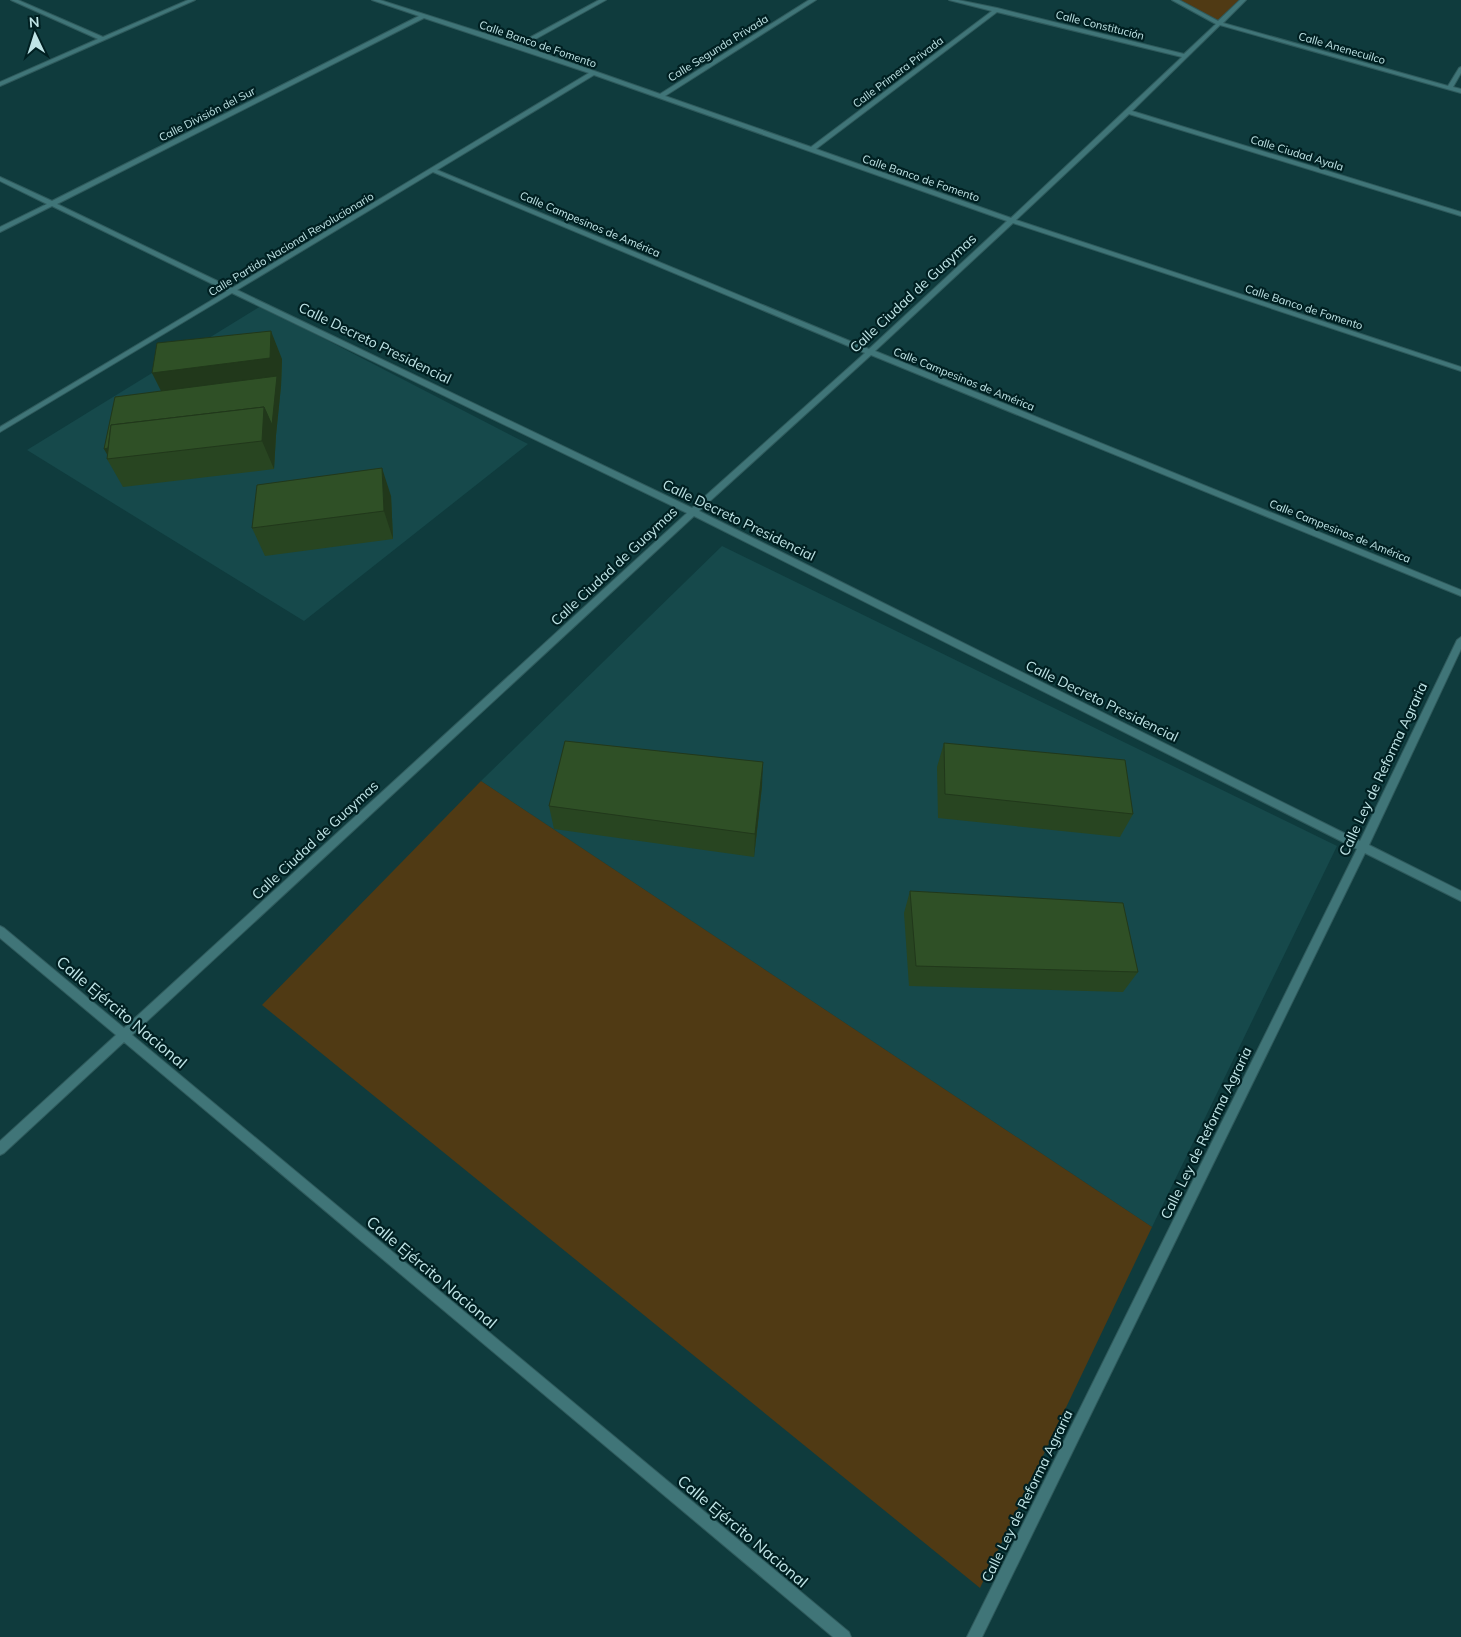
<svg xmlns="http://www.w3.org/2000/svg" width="1461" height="1637" font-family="Mulish,sans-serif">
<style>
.built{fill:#16494b}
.green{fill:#503a14}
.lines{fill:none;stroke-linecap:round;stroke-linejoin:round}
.minor-casing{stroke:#2f5a5c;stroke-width:2}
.minor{fill:#407578;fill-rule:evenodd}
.wall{fill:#284521}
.shaded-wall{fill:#21381b}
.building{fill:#2f5026;stroke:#21381b}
.labels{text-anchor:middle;stroke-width:4.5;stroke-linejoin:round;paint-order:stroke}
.far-street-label{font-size:11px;fill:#c0e5e7;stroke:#002022}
.street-label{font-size:14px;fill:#c0e5e7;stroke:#002022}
.near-street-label{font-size:16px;fill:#c0e5e7;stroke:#002022}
</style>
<rect width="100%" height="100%" fill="#0f3b3d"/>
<g class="built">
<path d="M261,306L528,444L304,621L27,450Z"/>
<path d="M722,546L1337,846L1152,1227L481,781Z"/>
</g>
<g class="green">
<path d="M1175,0H1243L1218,23Z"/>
<path d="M481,781L1152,1227L980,1588L262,1005Z"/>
</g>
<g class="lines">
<defs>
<g id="minor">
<path d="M11,0H18L103,37L188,0H195L0,86V82L98,39Z"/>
<path d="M372,0H380L518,44L599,0H606L523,46L660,94L809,0H816L665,96L811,147L992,11L949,0H958L997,8L1184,54L1216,24L1172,0H1179L1218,21L1240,0H1246L1223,23L1448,86L1459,68L1461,67V73L1453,87L1461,89V93L1220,25L1132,111L1461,212V216L1129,114L1016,220L1461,367V371L1013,223L875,351L1461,590V596L871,355L699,511L1360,841L1457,640L1461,637V649L1369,845L1461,891V901L1365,853L982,1637H967L1357,849L694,516L132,1035L849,1632L851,1637H833L124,1042L4,1153L0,1155V1141L116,1035L0,938V926L4,928L124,1028L687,513L232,293L0,432V427L227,291L52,206L0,232V227L47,204L0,181V177L52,201L419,16ZM997,12L1182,57L1011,218L816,149ZM424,18L589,73L232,288L57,204ZM594,75L1007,221L869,349L437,170ZM433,172L865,353L692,508L237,290Z"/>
</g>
</defs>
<use href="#minor" class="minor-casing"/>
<use href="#minor" class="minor"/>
</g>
<g class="wall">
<path d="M282,359L281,386L276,435L274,469L123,487L107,459L161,391Z"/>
<path d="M391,496L393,539L265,556L252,528Z"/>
<path d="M944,743L1133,814L1120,837L938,818L937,767Z"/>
<path d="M762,786L754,857L554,829L549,806Z"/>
<path d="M910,891L1138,972L1123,992L909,986L904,913Z"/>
</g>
<g class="shaded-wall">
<path d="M271,331L282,359L281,386L276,435L274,469L262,441L264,407L276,387L166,401L152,373Z"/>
<path d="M121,446L109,458L104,449Z"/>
<path d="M382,468L391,496L393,539L384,511Z"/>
<path d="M763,762L762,786L754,857L755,834Z"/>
</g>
<g class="building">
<path d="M271,331L270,358L152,373L157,343Z"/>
<path d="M277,376L272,425L264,407L111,425L108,448L104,449L115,397Z"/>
<path d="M264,407L262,441L107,459L111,425Z"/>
<path d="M382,468L384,511L252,528L257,485Z"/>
<path d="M565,741L763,762L755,834L549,806Z"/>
<path d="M944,743L1125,760L1133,814L945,794Z"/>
<path d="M910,891L1123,903L1138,972L916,966Z"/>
</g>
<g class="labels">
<g class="far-street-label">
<text transform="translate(1100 25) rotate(14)" y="4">Calle Constitución</text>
<text transform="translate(538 44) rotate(19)" y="4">Calle Banco de Fomento</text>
<text transform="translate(718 48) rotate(-32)" y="4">Calle Segunda Privada</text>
<text transform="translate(1342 48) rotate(16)" y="4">Calle Anenecuilco</text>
<text transform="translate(898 72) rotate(-37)" y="4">Calle Primera Privada</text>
<text transform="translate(207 114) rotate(-27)" y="4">Calle División del Sur</text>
<text transform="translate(1297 153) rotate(17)" y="4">Calle Ciudad Ayala</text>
<text transform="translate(921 178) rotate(19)" y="4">Calle Banco de Fomento</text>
<text transform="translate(590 224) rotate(23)" y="4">Calle Campesinos de América</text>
<text transform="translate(291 244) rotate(-31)" y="4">Calle Partido Nacional Revolucionario</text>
<text transform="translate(1304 307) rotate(18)" y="4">Calle Banco de Fomento</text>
<text transform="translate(964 379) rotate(22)" y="4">Calle Campesinos de América</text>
<text transform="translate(1340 531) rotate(22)" y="4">Calle Campesinos de América</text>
</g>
<g class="street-label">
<text transform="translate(913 293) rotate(-43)" y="5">Calle Ciudad de Guaymas</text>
<text transform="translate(375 343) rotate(26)" y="5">Calle Decreto Presidencial</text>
<text transform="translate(739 520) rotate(26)" y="5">Calle Decreto Presidencial</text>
<text transform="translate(614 566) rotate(-43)" y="5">Calle Ciudad de Guaymas</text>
<text transform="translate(1102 701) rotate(26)" y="5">Calle Decreto Presidencial</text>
<text transform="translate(1383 769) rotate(-65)" y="5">Calle Ley de Reforma Agraria</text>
<text transform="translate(315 840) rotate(-43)" y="5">Calle Ciudad de Guaymas</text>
<text transform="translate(1206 1133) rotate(-64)" y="5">Calle Ley de Reforma Agraria</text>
<text transform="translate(1027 1496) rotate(-64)" y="5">Calle Ley de Reforma Agraria</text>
</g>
<g class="near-street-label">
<text transform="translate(122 1012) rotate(40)" y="6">Calle Ejército Nacional</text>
<text transform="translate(432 1272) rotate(40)" y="6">Calle Ejército Nacional</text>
<text transform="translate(743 1531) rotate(40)" y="6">Calle Ejército Nacional</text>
</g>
</g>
<g transform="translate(35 35) rotate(356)" stroke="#002022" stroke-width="4" paint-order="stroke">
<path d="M0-4L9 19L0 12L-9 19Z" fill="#c0e5e7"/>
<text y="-8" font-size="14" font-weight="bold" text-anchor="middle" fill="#c0e5e7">N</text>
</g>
</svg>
